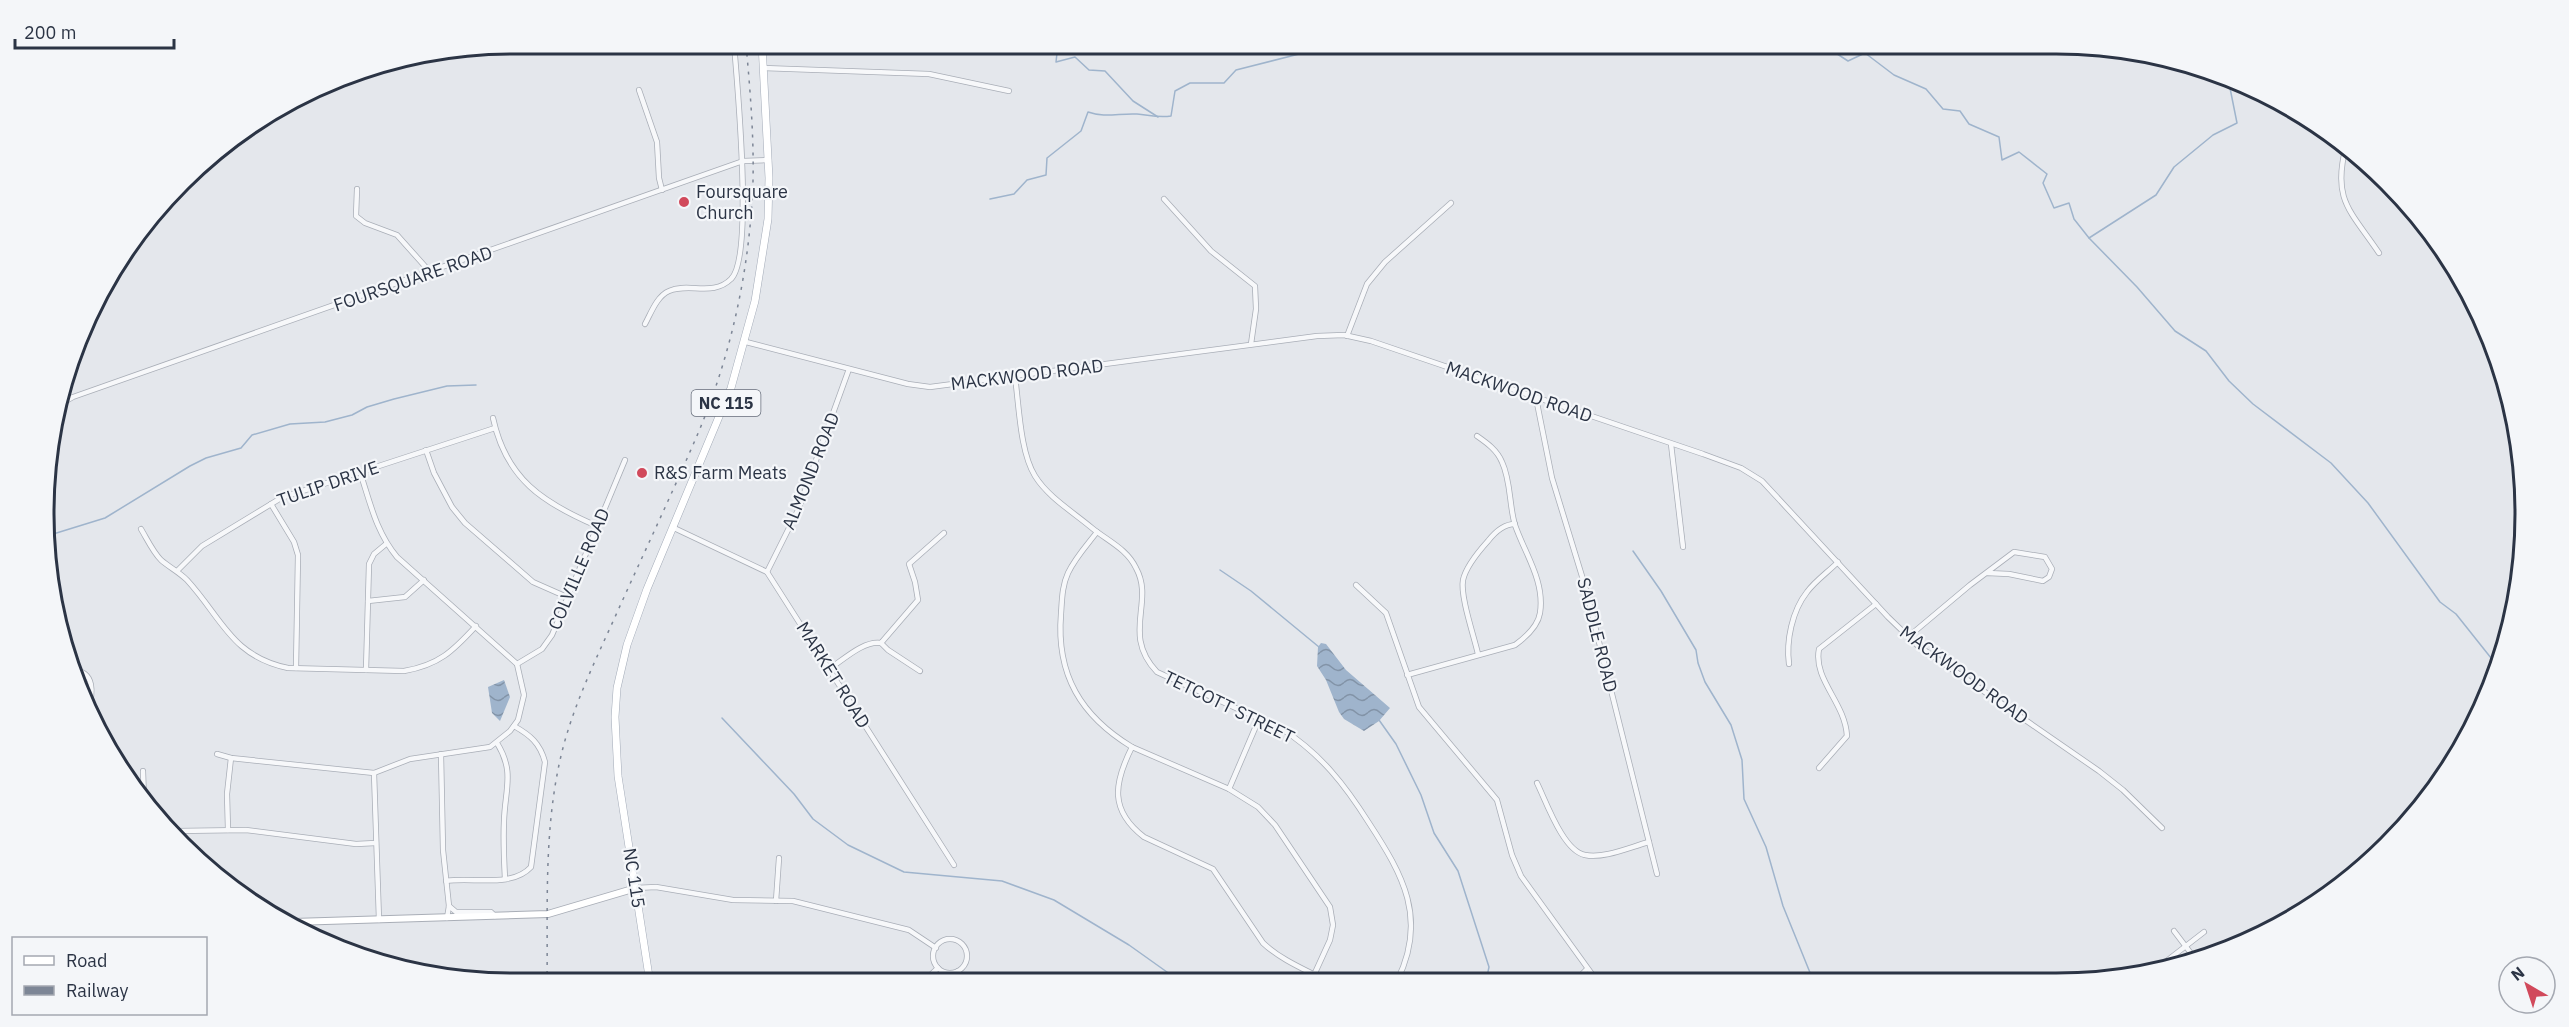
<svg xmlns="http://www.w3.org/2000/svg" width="2569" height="1027" font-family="'IBM Plex Sans',sans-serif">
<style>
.water{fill:url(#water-waves)}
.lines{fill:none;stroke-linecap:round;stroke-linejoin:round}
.stream{stroke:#9fb4cc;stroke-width:1.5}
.street-casing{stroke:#a9aeb7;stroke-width:6}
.secondary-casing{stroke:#a9aeb7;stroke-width:8}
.primary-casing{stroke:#a3abb8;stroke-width:8}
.street{stroke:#f7f8fa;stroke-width:4.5}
.secondary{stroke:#fff;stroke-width:6}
.primary{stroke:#fff;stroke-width:7}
.rail{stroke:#7d8696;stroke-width:1.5;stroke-dasharray:3 6;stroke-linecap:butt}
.poi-dot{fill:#d1495b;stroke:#f4f6f9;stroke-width:2}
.labels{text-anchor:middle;stroke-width:4.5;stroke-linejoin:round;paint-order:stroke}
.shield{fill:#f4f6f9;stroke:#676e7b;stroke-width:1.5}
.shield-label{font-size:16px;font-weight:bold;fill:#2b3445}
.poi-label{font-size:18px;fill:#2b3445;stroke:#f4f6f9;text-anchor:start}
.street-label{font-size:18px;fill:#2b3445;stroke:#f4f6f9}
.rim{fill:none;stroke:#2b3445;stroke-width:3}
</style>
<defs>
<pattern id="water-waves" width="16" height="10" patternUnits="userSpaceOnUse" patternTransform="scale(1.5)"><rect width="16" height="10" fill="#9fb4cc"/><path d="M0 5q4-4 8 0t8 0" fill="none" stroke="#8293a7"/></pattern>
</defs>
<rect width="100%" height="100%" fill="#e4e7ec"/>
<g class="water">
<path d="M1321,643L1326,644L1346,670L1390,708L1379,721L1364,731L1344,719L1339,712L1326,680L1317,666L1318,647Z"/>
<path d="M504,680L510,697L500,721L492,713L488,687Z"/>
</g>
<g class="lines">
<g class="stream">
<path d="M1056,44H1058L1056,62L1075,57L1089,70L1105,71L1133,101L1158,117"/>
<path d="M1749,44L1754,49H1779L1802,44"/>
<path d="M1822,44L1848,61L1865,53L1894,75L1926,89L1943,109L1960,111L1969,124L1999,137L2002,160L2019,152L2047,174L2043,183L2054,208L2069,203L2074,219L2089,238L2137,287L2175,331L2206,351L2229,381L2253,404L2331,463L2368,503L2440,602L2456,614L2499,668"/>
<path d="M340,79L382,73L431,57"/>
<path d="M990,199L1014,194L1027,180L1046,175L1047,158L1081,131L1088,112C1105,118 1119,113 1137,114C1149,115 1158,118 1171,116L1175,91L1190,83H1224L1236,70L1299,54L1326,48L1381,44"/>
<path d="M2089,238L2156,195L2174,167L2213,135L2237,123L2228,78"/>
<path d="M50,535L105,518L190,466L206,458L241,448L252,435L290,424L325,422L352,415L367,407L394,399L447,386L476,385"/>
<path d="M1633,551L1661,591L1696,650L1698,663L1705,682L1731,725L1742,760L1744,799L1766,847L1783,906L1813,980"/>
<path d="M1220,570L1251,591L1319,647"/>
<path d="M722,718L794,794L813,819L848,845L904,872L1002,881L1054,900L1129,945L1181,982"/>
<path d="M1379,720L1396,744L1421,795L1434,833L1458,871L1489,967L1486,981"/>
</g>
<defs>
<g id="street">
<path d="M763,68L929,74L1009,91"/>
<path d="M639,90L657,142L659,178L662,190"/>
<path d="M2346,146C2332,200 2350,210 2379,253"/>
<path d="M357,189L356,216L365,223L397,235L431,273"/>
<path d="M1164,199L1211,251L1255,286L1256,309L1251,344"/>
<path d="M645,324C651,313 657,296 669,291C689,282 713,297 731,279C754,257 737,82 734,44"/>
<path d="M1347,336L1367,284L1385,262L1451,203"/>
<path d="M746,342L908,384L930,387L1317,336L1344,335L1371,341L1703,454L1741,468L1762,481L1888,617L1917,645L2099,771L2123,790L2162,828"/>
<path d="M1015,377C1019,405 1020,452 1035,476C1048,497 1073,512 1092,528C1108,541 1127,549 1136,568C1155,602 1121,634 1157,672L1282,729C1321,754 1345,785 1369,823C1403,875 1428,919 1397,981"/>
<path d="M1536,398L1552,478L1585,586L1657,874"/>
<path d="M59,405L73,397L743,161L769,160"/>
<path d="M493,418C506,479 543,503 597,526"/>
<path d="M1671,444L1683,547"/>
<path d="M426,450L434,473L452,507L465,523L533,582L567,597"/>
<path d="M271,504L294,542L298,555L296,668"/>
<path d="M674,528L767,572L954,865"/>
<path d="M141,529C147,539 153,552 161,560C169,567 179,572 187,580C222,618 231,656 288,668L404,671C439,665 453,651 476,626"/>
<path d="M1097,532C1087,545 1075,558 1068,573C1062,586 1062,600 1061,614C1056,675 1081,716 1132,747"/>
<path d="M177,571L202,546L281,498L495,428"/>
<path d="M767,572L798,510L849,369"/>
<path d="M1356,585L1386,613L1419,707L1497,800L1512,855L1521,876L1597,981"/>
<path d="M368,601L405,597L424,580"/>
<path d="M1908,637L1970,585L2014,552L2045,557L2052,569L2049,577L2043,581L2009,574L1987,573"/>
<path d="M881,643L888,650L920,671"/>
<path d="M1478,654C1474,636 1460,596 1463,580C1466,566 1479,551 1488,541C1495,532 1504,524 1515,524"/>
<path d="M517,664L542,649L552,635L625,460"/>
<path d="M1789,664C1786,641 1792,611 1807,592C1815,581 1828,572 1838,562"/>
<path d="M829,669C843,660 864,640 881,643L918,600L915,582L909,564L944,533"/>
<path d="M72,670C96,671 93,694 88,710"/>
<path d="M366,670L369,564L374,554L386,544"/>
<path d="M1407,675L1515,645C1526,637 1538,626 1540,613C1545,581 1525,554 1515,525C1509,505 1511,481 1502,462C1497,450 1487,443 1477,436"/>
<path d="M497,743C515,772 505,789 504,821C503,840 504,860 505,879"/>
<path d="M217,754L231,758L374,773L410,759L490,747L510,731L518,720L524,695L517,664L397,557C376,532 370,502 360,472"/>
<path d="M441,754L443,850L449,906L447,918"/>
<path d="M1819,768L1847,736C1845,702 1813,680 1819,649L1876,604"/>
<path d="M143,771L144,798"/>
<path d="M374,773L379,920"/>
<path d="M1537,783C1546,801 1563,851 1585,855C1604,859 1630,847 1649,842"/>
<path d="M1229,789L1259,719"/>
<path d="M228,830L227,794L231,758"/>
<path d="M176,831L246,830L356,844L376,843"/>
<path d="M446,881C473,877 512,888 531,867L545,762C540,743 530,735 514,726"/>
<path d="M636,888L656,887L733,900L793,901L909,930L936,948"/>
<path d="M776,901L779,858"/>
<path d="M449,906L456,912H491L495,916"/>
<path d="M2174,931L2193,956"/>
<circle cx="950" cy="956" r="17"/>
<path d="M2160,966L2204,932"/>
<path d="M958,971L964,982"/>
<path d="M1314,975L1330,940L1333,925L1330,907L1275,825L1258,807L1229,789L1132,747C1114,783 1109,810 1144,837L1213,869L1263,943C1281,960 1306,970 1327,981"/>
<path d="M1575,981L1587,969"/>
<path d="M923,982L938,968"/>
<path d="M664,983H668"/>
<path d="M785,983L789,980"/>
</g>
<path id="secondary" d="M293,922L548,914L636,888"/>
<path id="primary" d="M650,983L618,776L615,717L617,688L627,645L647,589L731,388L755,301L768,219L769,178L762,44"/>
</defs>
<use href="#street" class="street-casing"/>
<use href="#secondary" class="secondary-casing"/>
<use href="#primary" class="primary-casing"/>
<use href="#street" class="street"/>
<use href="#secondary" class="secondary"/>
<use href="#primary" class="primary"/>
<path class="rail" d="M547,983C548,904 543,822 564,744C576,700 596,659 615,617C642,557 670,498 696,438C731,357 750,269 753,181C754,135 750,89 746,44"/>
</g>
<g class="poi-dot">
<circle cx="684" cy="202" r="6"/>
<circle cx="642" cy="473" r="6"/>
</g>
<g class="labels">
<rect class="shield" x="691.5" y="390" width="69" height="26" rx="4.5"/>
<g class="shield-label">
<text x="726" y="409">NC 115</text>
</g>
<g class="poi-label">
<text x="696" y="198">Foursquare<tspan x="696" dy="21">Church</tspan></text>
<text x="654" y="479">R&amp;S Farm Meats</text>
</g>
<g class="street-label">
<text transform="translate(413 279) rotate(-19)" y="6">FOURSQUARE ROAD</text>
<text transform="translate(1027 375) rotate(-7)" y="6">MACKWOOD ROAD</text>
<text transform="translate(1519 392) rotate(19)" y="6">MACKWOOD ROAD</text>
<text transform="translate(811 471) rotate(-68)" y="6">ALMOND ROAD</text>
<text transform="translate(328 484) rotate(-19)" y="6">TULIP DRIVE</text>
<text transform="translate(579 569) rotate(-67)" y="6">COLVILLE ROAD</text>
<text transform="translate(1597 635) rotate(76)" y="6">SADDLE ROAD</text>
<text transform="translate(833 675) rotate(58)" y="6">MARKET ROAD</text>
<text transform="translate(1964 675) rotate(36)" y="6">MACKWOOD ROAD</text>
<text transform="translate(1229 707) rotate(26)" y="6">TETCOTT STREET</text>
<text transform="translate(634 878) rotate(81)" y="6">NC 115</text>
</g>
</g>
<path d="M0 0H2569V1027H0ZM513 54H2056A459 459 0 0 1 2515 513V514A459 459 0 0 1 2056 973H513A459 459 0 0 1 54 514V513A459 459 0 0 1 513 54Z" fill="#f4f6f9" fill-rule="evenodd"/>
<path class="rim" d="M513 54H2056A459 459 0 0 1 2515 513V514A459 459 0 0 1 2056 973H513A459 459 0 0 1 54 514V513A459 459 0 0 1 513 54Z"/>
<rect x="12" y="937" width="195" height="78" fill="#f4f6f9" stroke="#a4a8b1" stroke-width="1.5"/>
<rect x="24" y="956" width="30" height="9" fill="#ffffff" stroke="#a4a8b1" stroke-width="1.5"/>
<text x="66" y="967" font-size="18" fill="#2b3445">Road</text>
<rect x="24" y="986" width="30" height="9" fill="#7d8696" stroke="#a4a8b1" stroke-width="1.5"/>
<text x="66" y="997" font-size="18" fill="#2b3445">Railway</text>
<g transform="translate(2527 985) rotate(321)"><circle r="28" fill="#f4f6f9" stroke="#a4a8b1" stroke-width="1.5"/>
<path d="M0-4.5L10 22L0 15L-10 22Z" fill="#d1495b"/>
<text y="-9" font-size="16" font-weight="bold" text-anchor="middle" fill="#2b3445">N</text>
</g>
<path d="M15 39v9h159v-9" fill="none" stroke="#2b3445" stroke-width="3"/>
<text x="24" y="39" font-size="18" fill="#2b3445" stroke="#f4f6f9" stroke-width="4.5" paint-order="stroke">200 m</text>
</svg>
